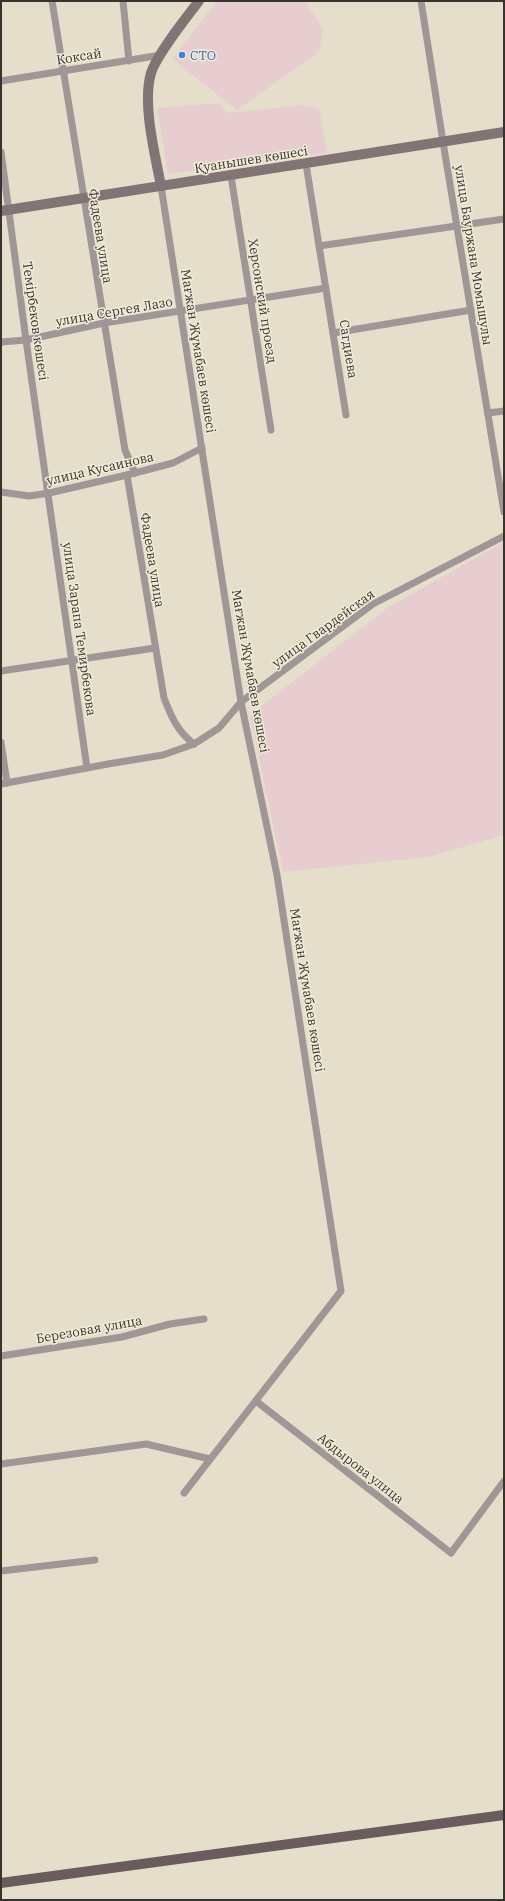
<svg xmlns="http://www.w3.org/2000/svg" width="505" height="1901" font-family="'IBM Plex Serif',serif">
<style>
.industrial{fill:#e7cdcf}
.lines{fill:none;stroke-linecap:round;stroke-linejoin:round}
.street{stroke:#a09696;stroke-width:7}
.secondary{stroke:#827474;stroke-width:10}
.primary{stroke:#6c5b5c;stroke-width:10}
.shop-dot{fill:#3f7fe0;stroke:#f1ebd8;stroke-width:1.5}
.labels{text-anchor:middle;stroke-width:3;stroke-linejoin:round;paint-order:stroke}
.shop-label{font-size:13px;fill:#366cbe;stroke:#f1ebd8;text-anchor:start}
.street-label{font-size:13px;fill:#37342d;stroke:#f1ebd8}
</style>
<rect width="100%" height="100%" fill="#e4decb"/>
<g class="industrial">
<path d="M217,1H305L323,29L319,52L237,110L172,59Z"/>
<path d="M219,103L228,113L302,105L319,108L327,153L168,174L157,108Z"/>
<path d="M504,542V835L428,857L283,872L250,715L387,608Z"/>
</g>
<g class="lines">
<g class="street">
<path d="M52,1L125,450L135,473"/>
<path d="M123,1L129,61"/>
<path d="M421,1L443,142L504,512"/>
<path d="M1,81L161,55"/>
<path d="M1,152L26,340L87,768"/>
<path d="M306,164L346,415"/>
<path d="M231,176L271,430"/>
<path d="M161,186L241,702L277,875L341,1291L184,1493"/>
<path d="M319,246L504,219"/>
<path d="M333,333L471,310"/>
<path d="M1,342L26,340L104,323L326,288"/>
<path d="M488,413L504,411"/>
<path d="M127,475L164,698C171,716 177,731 194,744"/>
<path d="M1,492L29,496L49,493L127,475L173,463L202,448"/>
<path d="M1,671L155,648"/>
<path d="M1,742L7,783"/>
<path d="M1,784L108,764L163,755L194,744L219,728L241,702L373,604L504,536"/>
<path d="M1,1356L122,1337L170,1324L204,1319"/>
<path d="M256,1401L451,1553L504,1481"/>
<path d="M1,1464L146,1444L210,1459"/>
<path d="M1,1571L95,1560"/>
</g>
<g class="secondary">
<path d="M161,186C155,154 142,104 151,73C157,54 186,18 199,1"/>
<path d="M1,211L504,132"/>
</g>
<path class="primary" d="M1,1883L504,1815"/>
</g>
<circle class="shop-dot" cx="182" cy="55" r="4"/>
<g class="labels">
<g class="shop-label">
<text x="190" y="60">СТО</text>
</g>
<g class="street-label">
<text transform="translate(79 56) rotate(-9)" y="5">Коксай</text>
<text transform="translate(251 159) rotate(-9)" y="5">Қуанышев көшесі</text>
<text transform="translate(101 236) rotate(81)" y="5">Фадеева улица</text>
<text transform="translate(474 255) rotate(81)" y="5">улица Бауржана Момышулы</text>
<text transform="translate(263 301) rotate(81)" y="5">Херсонский проезд</text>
<text transform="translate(114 311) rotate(-10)" y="5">улица Сергея Лазо</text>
<text transform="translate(36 321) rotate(82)" y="5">Темірбеков көшесі</text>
<text transform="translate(349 349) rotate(81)" y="5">Сагдиева</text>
<text transform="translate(199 351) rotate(81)" y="5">Мағжан Жұмабаев көшесі</text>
<text transform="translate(100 468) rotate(-13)" y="5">улица Кусаинова</text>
<text transform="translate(153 560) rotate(81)" y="5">Фадеева улица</text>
<text transform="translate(323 628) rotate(-36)" y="5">улица Гвардейская</text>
<text transform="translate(80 629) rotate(82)" y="5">улица Зарапа Темирбекова</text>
<text transform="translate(251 671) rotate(80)" y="5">Мағжан Жұмабаев көшесі</text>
<text transform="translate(308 990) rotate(81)" y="5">Мағжан Жұмабаев көшесі</text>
<text transform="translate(89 1329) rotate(-10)" y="5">Березовая улица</text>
<text transform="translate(361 1468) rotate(38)" y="5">Абдырова улица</text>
</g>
</g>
<rect width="505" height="1901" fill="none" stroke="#37342d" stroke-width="4"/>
</svg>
